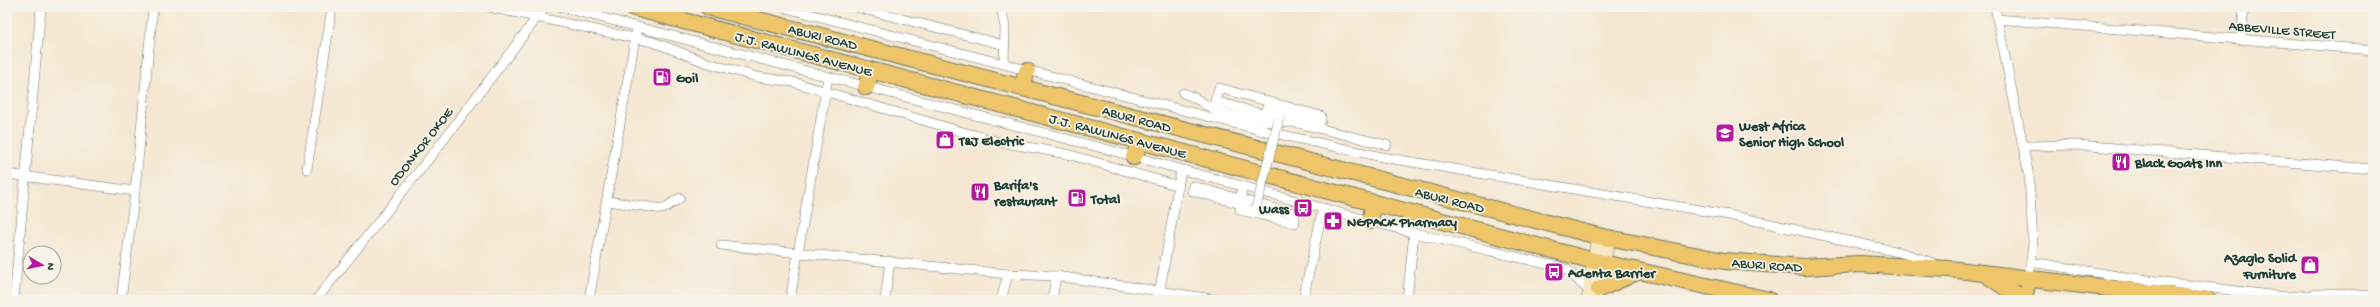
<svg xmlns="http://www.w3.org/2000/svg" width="2380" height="307" font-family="'Gochi Hand',sans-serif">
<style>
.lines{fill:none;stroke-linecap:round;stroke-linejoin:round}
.street-casing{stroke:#6a786b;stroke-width:10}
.secondary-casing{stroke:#6a786b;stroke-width:14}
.primary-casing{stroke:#6a786b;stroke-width:16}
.highway-casing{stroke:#6a786b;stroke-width:18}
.street{stroke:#fff;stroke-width:9}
.secondary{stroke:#f8e8c3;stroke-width:13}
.primary{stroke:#eec569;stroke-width:14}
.highway{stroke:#eec569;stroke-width:16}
.street-bridge-casing{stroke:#6a786b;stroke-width:10;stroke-linecap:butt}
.street-bridge{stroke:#fff;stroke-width:9}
.labels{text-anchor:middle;stroke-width:3.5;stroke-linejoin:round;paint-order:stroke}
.street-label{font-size:14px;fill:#1f3d34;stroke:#f7f3e8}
.poi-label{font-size:14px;font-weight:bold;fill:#1f3d34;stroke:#f7f3e8;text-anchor:start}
</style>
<rect width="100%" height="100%" fill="#f7f3e8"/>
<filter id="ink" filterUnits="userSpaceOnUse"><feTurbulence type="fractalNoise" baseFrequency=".025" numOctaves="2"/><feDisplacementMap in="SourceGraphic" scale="8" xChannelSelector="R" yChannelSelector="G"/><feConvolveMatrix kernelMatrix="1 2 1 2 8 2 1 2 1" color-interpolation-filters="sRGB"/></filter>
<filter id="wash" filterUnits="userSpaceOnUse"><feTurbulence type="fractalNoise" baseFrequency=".012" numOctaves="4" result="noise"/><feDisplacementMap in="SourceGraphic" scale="16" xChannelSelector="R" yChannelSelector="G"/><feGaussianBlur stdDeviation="0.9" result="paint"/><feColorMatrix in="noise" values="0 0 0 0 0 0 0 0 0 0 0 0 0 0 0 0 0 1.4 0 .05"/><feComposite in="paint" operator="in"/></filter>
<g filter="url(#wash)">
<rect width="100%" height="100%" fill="#f5e7d2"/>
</g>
<g filter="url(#ink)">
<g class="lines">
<defs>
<g id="street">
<path d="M489,7L653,42L708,63L757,77L793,82L956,130L1000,142L1067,154L1179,186"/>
<path d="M561,7L1117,152L1414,233L1559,267L1569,271L1588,290"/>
<path d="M782,7L1260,130L1382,157L1729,215L1903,253L1933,263"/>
<path d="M855,7L1005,45"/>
<path d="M1001,7L1005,27L1004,64"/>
<path d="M1995,7L2029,176L2033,243L2029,279"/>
<path d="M1997,19L2373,50"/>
<path d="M2241,40L2244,7"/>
<path d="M1183,93C1196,97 1205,105 1216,110C1233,117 1276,125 1293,122L1387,145"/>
<path d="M1260,130L1266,109L1321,121V116L1219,88L1215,101L1279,119"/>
<path d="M2023,146L2078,145L2373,169"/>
<path d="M307,169L332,7"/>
<path d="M7,174L135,191"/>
<path d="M1242,186L1240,210L1295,223L1294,213C1260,206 1227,195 1193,186L1192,191L1256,208"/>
<path d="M607,201L663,209L680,198"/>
<path d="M721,245L1008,274L1056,276L1220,300"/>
<path d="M2031,262L2124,277L2286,297L2333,293L2373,296"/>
<path d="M14,300L41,7"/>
<path d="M121,300L135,191L153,7"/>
<path d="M316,300L435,151L545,7"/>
<path d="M589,300L636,33"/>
<path d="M790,300L828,77"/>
<path d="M885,300L890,261"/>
<path d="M1001,300L1008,274"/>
<path d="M1052,300L1056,276"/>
<path d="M1158,300L1181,170"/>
<path d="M1303,300L1323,208"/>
<path d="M1407,300L1414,233"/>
</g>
<g id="secondary">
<path d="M1596,295L1609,238"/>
<path d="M1588,300L1598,236"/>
</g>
<path id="primary" d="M2025,300L2029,279"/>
<g id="highway">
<path d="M631,7L1594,261L1769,300"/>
<path d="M708,7L1598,236L1724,261L1804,267L1859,264L1949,269L2208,300"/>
<path d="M866,87L871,71"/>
<path d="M1022,87L1027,71"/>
<path d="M1134,157L1140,141"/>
<path d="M1370,221L1374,203"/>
<path d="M1990,277L2024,300"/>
<path d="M1599,289L1637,272"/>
</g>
</defs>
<use href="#street" class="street-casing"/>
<use href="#secondary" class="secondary-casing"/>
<use href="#primary" class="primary-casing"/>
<use href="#highway" class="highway-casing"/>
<use href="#street" class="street"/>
<use href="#secondary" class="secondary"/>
<use href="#primary" class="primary"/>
<use href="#highway" class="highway"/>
<defs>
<path id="street-bridge" d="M1256,208L1279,119"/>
</defs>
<use href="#street-bridge" class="street-bridge-casing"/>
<use href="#street-bridge" class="street-bridge"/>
</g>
</g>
<defs>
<symbol id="fuel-square" viewBox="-11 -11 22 22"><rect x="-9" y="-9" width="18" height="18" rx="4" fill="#b5179e" stroke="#f7f3e8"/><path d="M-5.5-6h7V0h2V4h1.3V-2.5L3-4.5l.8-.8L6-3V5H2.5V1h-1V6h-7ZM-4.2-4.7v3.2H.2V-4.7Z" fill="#fff"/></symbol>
<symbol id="school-square" viewBox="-11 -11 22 22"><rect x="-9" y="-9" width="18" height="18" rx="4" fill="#b5179e" stroke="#f7f3e8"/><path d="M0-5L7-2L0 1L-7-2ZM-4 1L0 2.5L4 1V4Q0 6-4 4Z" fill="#fff"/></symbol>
<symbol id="shop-square" viewBox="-11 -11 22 22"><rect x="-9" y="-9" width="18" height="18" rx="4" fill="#b5179e" stroke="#f7f3e8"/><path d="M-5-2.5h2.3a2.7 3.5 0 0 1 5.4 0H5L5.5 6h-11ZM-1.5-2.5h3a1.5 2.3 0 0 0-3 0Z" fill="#fff"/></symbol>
<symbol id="restaurant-square" viewBox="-11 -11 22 22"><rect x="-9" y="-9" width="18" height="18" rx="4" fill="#b5179e" stroke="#f7f3e8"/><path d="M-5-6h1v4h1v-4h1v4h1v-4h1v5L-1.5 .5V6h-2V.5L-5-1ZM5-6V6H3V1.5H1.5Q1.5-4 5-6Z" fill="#fff"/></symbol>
<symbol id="bus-square" viewBox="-11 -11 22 22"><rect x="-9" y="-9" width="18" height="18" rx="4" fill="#b5179e" stroke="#f7f3e8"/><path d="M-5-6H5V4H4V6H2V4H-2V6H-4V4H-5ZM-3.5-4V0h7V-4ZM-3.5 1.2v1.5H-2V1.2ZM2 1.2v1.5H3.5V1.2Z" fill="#fff"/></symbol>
<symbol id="pharmacy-square" viewBox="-11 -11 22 22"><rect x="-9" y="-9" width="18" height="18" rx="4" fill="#b5179e" stroke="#f7f3e8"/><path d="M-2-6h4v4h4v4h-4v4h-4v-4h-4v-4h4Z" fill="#fff"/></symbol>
</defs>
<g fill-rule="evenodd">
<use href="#fuel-square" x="651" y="66" width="22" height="22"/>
<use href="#school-square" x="1714" y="122" width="22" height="22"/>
<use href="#shop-square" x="934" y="129" width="22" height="22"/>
<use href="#restaurant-square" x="2110" y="151" width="22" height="22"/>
<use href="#restaurant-square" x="969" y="181" width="22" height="22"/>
<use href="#fuel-square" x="1066" y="187" width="22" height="22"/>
<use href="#bus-square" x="1292" y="197" width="22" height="22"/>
<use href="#pharmacy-square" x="1322" y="210" width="22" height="22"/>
<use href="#shop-square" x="2299" y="254" width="22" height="22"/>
<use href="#bus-square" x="1543" y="261" width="22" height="22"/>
</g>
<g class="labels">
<g class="street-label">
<text transform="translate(2282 29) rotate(5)" y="5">ABBEVILLE STREET</text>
<text transform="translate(823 36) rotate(14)" y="5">ABURI ROAD</text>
<text transform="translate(804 53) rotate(15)" y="5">J.J. RAWLINGS AVENUE</text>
<text transform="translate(1137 118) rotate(15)" y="5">ABURI ROAD</text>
<text transform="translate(1118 135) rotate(15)" y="5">J.J. RAWLINGS AVENUE</text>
<text transform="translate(420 146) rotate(-52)" y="5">ODONKOR OKOE</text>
<text transform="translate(1450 199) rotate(14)" y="5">ABURI ROAD</text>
<text transform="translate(1767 264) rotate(4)" y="5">ABURI ROAD</text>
</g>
<g class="poi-label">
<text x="676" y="82">Goil</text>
<text x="1739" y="130">West Africa<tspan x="1739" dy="16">Senior High School</tspan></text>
<text x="959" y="145">T&amp;J Electric</text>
<text x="2135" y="167">Black Goats Inn</text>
<text x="994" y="189">Barifa's<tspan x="994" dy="16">restaurant</tspan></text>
<text x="1091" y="203">Total</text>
<text x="1289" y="213" text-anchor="end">Wass</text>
<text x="1347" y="226">NGPACK Pharmacy</text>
<text x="2296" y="262" text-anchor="end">Azaglo Solid<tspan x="2296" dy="16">Furniture</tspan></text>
<text x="1568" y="277">Adenta Barrier</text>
</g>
</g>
<rect width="2380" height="307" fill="none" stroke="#f7f3e8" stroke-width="24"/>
<g transform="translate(42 265) rotate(99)"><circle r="19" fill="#f7f3e8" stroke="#a1aaa0"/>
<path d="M0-3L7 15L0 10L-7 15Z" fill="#b5179e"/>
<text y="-6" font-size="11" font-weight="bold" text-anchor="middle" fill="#1f3d34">N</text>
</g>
</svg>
